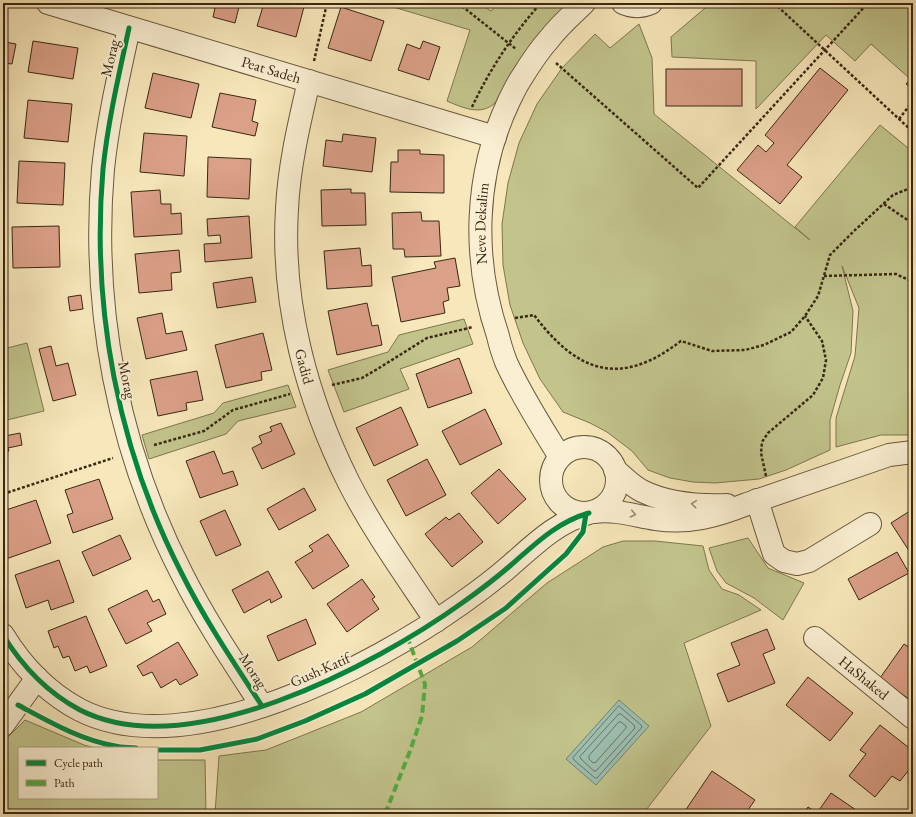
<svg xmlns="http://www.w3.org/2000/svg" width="916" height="817" font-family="'EB Garamond',serif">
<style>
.green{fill:#c2c48c;stroke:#7e764f}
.water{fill:#9dbfb1;stroke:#758371}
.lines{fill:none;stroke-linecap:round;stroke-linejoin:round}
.shore{stroke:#6b7462;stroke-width:1}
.building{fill:#dba088;stroke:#392812}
.minor-casing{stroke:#68583c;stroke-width:24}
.path{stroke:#392812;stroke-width:2.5;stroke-dasharray:3 2;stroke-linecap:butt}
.minor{stroke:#faefd2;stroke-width:22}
.quiet{stroke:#55aa42;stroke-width:4;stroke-dasharray:8 4;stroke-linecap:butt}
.cycleway-casing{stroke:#faefd2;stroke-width:8}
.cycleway{stroke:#00873e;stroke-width:5}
.oneway{stroke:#9a8c72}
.labels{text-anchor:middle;stroke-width:4;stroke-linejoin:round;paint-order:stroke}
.street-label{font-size:15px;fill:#392812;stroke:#faefd2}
</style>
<rect width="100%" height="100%" fill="#f7e7ba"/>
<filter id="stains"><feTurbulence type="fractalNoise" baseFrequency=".005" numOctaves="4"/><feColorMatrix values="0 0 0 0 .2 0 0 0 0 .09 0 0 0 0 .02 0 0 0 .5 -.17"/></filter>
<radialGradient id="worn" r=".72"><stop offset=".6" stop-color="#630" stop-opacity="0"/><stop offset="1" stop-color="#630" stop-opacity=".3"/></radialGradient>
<g class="green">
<path d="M380,3H480L491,11L498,3H567L495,103C481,116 463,108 447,101L470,30Z"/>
<path d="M711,3H913V70L908,77L871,44L855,61L826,35L756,109V61L672,57L671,37Z"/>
<path d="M639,24L652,58L654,114L810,240L795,227L880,125L913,152V435H881L836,447V418L855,356L859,308L842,266L853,311L851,353L840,385L830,420V450L786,470L759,479L715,483L693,482L670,478L648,470L632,451L607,432L590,423L563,412L540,379L523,343L510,305L503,265L502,224L508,183L519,143L537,104L562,68L595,34L610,48Z"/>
<path d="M464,319L473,344L400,369L409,389L344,412L328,370L388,352L399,335Z"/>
<path d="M27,343L44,411L3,421V349Z"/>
<path d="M288,385L296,407L238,421L226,434L149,459L142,435L214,413L223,403Z"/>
<path d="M748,538L768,568L804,583L783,620L754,598L726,583L717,571L709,548Z"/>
<path d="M623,541H655L703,546L709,570L722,589L739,595L761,610L684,643L711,726L643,814H215L219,756L266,750L361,712L472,647L547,583L603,547Z"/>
<path d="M25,720L84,745L95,748H19V798H157V760H205L206,814H3V742Z"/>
</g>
<path class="water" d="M619,700L649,726L596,785L566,759Z"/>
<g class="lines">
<g class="shore">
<path d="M619,706L641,725L642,727L597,778H595L574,760L573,758Z"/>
<path d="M619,714H621L634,725L635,728L596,771H594L581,759L580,757Z"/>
<path d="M619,722H621L626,726V728L596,762L593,763L589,759V756Z"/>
</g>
</g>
<g class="building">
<path d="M205,3H240L235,23L213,17L215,8L204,6Z"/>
<path d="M264,3H305L296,37L257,26Z"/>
<path d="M341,7L384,21L371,61L328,48Z"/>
<path d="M3,27L7,28L5,42L16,44L12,64L3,63Z"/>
<path d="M33,41L78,48L73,79L28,72Z"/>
<path d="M423,41L440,47L429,80L398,70L407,44L420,49Z"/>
<path d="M820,68L848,90L787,165L802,177L780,204L737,170L758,145L766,152L774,143L765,135Z"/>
<rect x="666" y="69" width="76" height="37"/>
<path d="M153,73L199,84L191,118L145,108Z"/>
<path d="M913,76V89L906,84Z"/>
<path d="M220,93L256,100L252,121L258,123L255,136L212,127Z"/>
<path d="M28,100L72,104L68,142L24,138Z"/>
<path d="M144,133L187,136L184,176L140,172Z"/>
<path d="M343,134L376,138L372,172L323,166L326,140L342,142Z"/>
<path d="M398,150H420V154L444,155V193L390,192L391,162H398Z"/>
<path d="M208,157L251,159L249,199L207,197Z"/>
<path d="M19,161L65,163L63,205L17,203Z"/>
<path d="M351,189V193H365L366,225L322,226L321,190Z"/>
<path d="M160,190L161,204H171V214L181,213L182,234L134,237L131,192Z"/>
<path d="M421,212L422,221H439L441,256L405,257L404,249H393L392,213Z"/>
<path d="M249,216L252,258L205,262L204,244L221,243L220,235L208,236L207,219Z"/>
<path d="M59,226L60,267L13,268L12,227Z"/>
<path d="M360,248L362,266L371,265L372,286L327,289L324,251Z"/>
<path d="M179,250L181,272L171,273L172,290L139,293L135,254Z"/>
<path d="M455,258L460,286L447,288L449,300L443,302L445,313L401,322L392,277L436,268L434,262Z"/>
<path d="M252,277L256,302L217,308L213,283Z"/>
<path d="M81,295L83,309L70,311L68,297Z"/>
<path d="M367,303L372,326L378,325L382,345L337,355L328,311Z"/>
<path d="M162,313L166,334L182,331L187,350L146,359L137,318Z"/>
<path d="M263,333L272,370L261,372L262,380L226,388L215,345Z"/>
<path d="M51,346L56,366L68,363L76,395L53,401L39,349Z"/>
<path d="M459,358L472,393L428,408L416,374Z"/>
<path d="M197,371L203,400L186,403L187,410L158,416L150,380Z"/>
<path d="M401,407L418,445L374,466L356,428Z"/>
<path d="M485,409L502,444L460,465L442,431Z"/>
<path d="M281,423L295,454L262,469L252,448L262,443L259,436L272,431L270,427Z"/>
<path d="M3,430L5,436L20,433L22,445L8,448L9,451L3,452Z"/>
<path d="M214,451L223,474L233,471L238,485L200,498L186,461Z"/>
<path d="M427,459L446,495L406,516L387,480Z"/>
<path d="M499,469L526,499L498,524L471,493Z"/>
<path d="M99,479L113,519L73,533L67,515L73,513L65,490Z"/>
<path d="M304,488L316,510L279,530L267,509Z"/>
<path d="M36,500L51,543L6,559L3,551V511Z"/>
<path d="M913,509V557L891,523Z"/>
<path d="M225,510L241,545L216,556L200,521Z"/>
<path d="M459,513L483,542L452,567L425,534L446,517L449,520Z"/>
<path d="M328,534L349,566L313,589L295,562L313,551L309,546Z"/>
<path d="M120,535L131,559L93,576L82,552Z"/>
<path d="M897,552L909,573L859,600L848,579Z"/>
<path d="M59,560L74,602L51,610L48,600L26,608L15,575Z"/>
<path d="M268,571L282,597L271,603L270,599L244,613L232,590Z"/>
<path d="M362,579L375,597L372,599L379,609L347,632L327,604Z"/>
<path d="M147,590L153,602L159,599L166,614L147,623L152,631L126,644L108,609Z"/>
<path d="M86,616L107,666L90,673L87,666L75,671L69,656L63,658L58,646L54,648L48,631Z"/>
<path d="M306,619L316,644L278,661L267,636Z"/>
<path d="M767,629L775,649L763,654L775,683L728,702L717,674L740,665L731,643Z"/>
<path d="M178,642L198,675L180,685L176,679L161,688L152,672L143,676L137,666Z"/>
<path d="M904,644L913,650V702L880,678Z"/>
<path d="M808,677L853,713L830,741L786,705Z"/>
<path d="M880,725L913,751V765L900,781L892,776L875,797L849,776L866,754L860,750Z"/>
<path d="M712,771L755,800L745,814H690L685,811Z"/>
<path d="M831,793L862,814H803L808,807L817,813Z"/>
</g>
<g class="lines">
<defs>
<g id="minor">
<path id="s1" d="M48,3L495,137"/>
<path d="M623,3C632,7 642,7 651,3"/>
<path d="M129,28C119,74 108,121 103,169C91,308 118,450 182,574C205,620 234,663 262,706"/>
<path id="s2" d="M309,81C299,124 289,166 287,209C281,304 307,399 349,483C374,532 406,576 436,621"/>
<circle cx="584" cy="480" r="33"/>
<path id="s3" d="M560,457C541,426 521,395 506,362C503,354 500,345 498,336C472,259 474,175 509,101C513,93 517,84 522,77C530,64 540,49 550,38C560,25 573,14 584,3"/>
<path d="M615,470C624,477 632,486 642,491C668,504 699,506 727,505"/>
<path d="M757,500L774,554L784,561L797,564L809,561L870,524"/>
<path d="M594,512C616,509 635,516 656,519C689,524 717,516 747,504L889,455L913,452"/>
<path d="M3,635C22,666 48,693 80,710C188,765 374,666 462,603C479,591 495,579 511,565C535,544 557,522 589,513"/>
<path id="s4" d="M815,638L913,718"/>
<path d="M3,725L37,678"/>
</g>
</defs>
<use href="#minor" class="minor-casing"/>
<g class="path">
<path d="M458,3L516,49"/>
<path d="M774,3L913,132"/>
<path d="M314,61L327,3"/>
<path d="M556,63L698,188L868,3"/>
<path d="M472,107C490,69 513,34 541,3"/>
<path d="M899,119L913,101"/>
<path d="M884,204L909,221L913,222"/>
<path d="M824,276L896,274L913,282"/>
<path d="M515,318L534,315C562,352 597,383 646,362C659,357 670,349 681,341L712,351L745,350L764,345L791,332L805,316L818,296L830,255L854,231L893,195L913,187"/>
<path d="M332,385L362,378L379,368L427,338L473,327"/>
<path d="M154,445L204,431L233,410L290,394"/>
<path d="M766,476L761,453L762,442L768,433L813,395L823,378L826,360L822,341L805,316"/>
<path d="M3,494L113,458"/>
</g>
<use href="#minor" class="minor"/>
<path class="quiet" d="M385,814L410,751L422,716L425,684L408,639"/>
<defs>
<g id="cycleway">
<path d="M129,28C119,74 108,121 103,169C91,308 118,450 182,574C205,620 234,663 262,706"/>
<path d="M3,635C22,666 48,693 80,710C188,765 374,666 462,603C479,591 495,579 511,565C535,544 557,522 589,513"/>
<path d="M18,705C48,721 80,740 115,746C122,748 129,747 136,748"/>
<path d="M157,750H200L257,739L305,721L365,694L457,641L506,608L566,554L583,532L586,514"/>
</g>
</defs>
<use href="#cycleway" class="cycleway-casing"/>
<use href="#cycleway" class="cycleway"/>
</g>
<defs><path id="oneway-chevron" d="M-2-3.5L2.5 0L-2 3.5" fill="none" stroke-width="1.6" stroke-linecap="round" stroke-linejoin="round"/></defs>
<g class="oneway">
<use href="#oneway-chevron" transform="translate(694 504) rotate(-175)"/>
<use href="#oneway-chevron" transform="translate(633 514) rotate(12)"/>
</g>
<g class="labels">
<g class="street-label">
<text transform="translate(110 58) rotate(-77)" y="5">Morag</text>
<text dy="5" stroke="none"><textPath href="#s1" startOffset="233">Peat Sadeh</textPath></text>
<text dy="5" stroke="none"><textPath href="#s3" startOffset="251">Neve Dekalim</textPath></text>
<text dy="5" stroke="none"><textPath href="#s2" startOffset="289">Gadid</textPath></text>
<text transform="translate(127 380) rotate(78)" y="5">Morag</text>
<text transform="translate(320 670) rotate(-24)" y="5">Gush Katif</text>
<text transform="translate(253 671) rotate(57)" y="5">Morag</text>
<text dy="5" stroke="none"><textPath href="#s4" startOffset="63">HaShaked</textPath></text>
</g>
</g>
<rect width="916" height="817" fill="none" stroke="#f7e7ba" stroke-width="16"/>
<rect x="4" y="4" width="908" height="809" fill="none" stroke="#392812" stroke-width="2"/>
<rect x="8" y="8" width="900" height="801" fill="none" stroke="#392812"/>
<rect x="18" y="747" width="140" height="52" fill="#faefd2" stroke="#ad9f85"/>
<rect x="26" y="760" width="20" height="6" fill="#00873e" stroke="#ad9f85"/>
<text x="54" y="767" font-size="12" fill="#392812">Cycle path</text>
<rect x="26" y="780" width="20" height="6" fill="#55aa42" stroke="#ad9f85"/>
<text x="54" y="787" font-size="12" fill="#392812">Path</text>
<rect width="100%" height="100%" filter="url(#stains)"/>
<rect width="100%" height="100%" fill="url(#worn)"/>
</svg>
